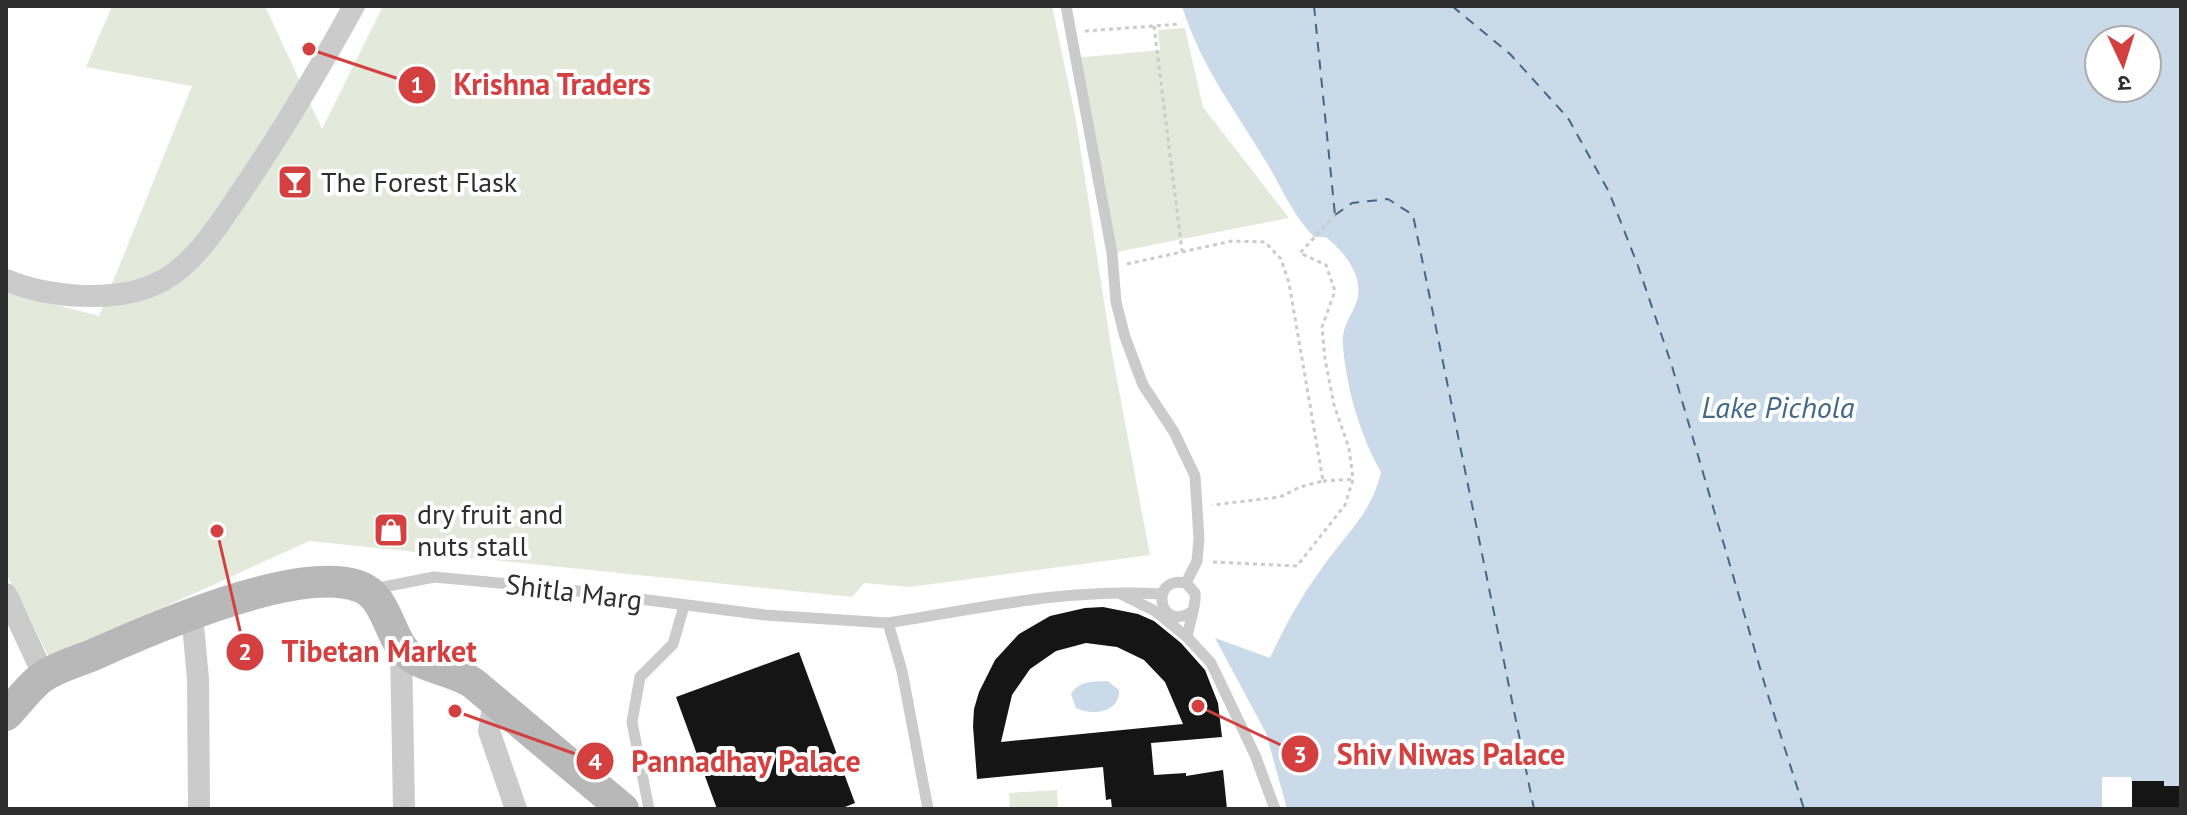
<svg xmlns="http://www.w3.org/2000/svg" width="2187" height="815" font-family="'PT Sans','Noto Sans Devanagari',sans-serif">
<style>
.green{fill:#e3eadc}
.water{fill:#cadae8;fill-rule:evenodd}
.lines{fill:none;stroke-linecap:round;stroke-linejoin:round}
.ferry{stroke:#446887;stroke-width:2;stroke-dasharray:10 8;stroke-linecap:butt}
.building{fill:#151515;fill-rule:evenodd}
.path{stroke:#cbcbcb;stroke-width:3;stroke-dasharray:4 4;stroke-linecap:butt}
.lane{stroke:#cbcbcb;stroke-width:11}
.street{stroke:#cbcbcb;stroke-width:22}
.secondary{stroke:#b8b8b8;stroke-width:32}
.labels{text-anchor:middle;stroke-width:8;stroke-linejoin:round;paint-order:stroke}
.poi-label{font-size:28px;fill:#2e2e2e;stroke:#fff;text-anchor:start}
.street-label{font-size:28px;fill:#2e2e2e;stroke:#fff}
.water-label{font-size:30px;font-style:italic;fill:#446887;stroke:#fff}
.leader{fill:none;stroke:#d44040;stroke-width:3}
.callout-dot{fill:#d44040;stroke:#fff;stroke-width:3}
.mark-label{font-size:24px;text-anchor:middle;font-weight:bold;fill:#fff}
.callout-label{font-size:30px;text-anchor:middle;font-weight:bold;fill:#d44040;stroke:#fff;stroke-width:8;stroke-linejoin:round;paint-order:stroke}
</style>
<rect width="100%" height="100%" fill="#fff"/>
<g class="green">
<path d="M112,6H265L322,129L383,6H1052L1076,120L1112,353L1150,555L910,587L864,583L852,597L309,541L50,659L6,573V292L99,316L192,86L86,67Z"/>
<path d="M1185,28L1203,107L1289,218L1112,253L1075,58L1160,50L1158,30Z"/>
<path d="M1057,790L1058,809H1010L1009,793Z"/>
</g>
<g class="water">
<path d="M1182,6H2181V786H2164V781H2132L2131,777H2102V809H1287L1266,733L1215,638L1270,658C1286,623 1304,592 1327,561C1350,530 1372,511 1381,472C1360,435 1347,390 1343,347C1341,330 1348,321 1355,306C1367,278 1345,253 1326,237H1314C1294,216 1285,195 1271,170C1239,115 1201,68 1182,6ZM2099,40H2147V88H2099Z"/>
<path d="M1108,681L1119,690C1120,713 1092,716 1076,708L1071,694C1079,680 1094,682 1108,681Z"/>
</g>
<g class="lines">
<g class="ferry">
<path d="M1314,6L1335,215"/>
<path d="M1452,6L1510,54L1568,118L1609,192L1638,266L1671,363L1767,692L1804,809"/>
<path d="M1335,215L1352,203L1388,199L1413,215L1534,809"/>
</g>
</g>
<g class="building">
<path d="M1103,607L1138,614L1154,621L1181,643L1205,670L1218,703L1222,737L1151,743L1154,775L1186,773V776L1223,770L1227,809H1112L1111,799L1106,800L1103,767L977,779L973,726L974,709L979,692L995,660L1019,634L1050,616L1085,608ZM1086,643L1117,647L1144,660L1165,682L1183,724L1001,742L1012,695L1030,669L1056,651Z"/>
<path d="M799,652L855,803L840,809H717L676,697Z"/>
<path d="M2132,781H2164V786H2181V809H2132Z"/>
</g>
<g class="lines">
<g class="path">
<path d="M1154,26L1182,251"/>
<path d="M1085,31L1181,24"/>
<path d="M1127,264L1232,241L1265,242L1281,259L1289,283L1323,481L1300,487L1280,497L1212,505"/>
<path d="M1323,481L1353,479"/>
<path d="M1213,562L1297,566L1345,505L1353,479L1349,448L1334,405L1325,359L1322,327L1335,291L1326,265L1300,253L1335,215"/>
</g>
<g class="lane">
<path d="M1066,6L1112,253L1116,302L1125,337L1143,385L1174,432L1195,476L1199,539L1197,561L1186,583"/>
<path d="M373,589L434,577L554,588L765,615L888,623"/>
<path d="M1121,594L1155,611L1187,637"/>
<path d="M1191,612C1159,633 1148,575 1186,583L1195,593C1197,604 1189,624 1187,637L1211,663L1255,755L1275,809"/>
<path d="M649,809L632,722L640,677L673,644L684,606"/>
<path d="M928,809L902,671L888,623C981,608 1067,588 1162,594"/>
</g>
<g class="street">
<path d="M6,280C49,298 119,304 162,281C195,263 218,226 239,195C281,134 318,71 354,6"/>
<path d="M6,594L44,676"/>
<path d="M192,614L198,679L199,809"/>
<path d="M401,647L404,809"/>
<path d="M494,702L489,731L516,809"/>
</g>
<path class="secondary" d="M6,715C18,703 30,685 44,676C59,666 79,661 95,654C153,628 296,565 358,586C384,594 388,628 402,648C416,667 452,669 473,683L623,809"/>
</g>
<defs>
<symbol id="bar-square" viewBox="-11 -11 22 22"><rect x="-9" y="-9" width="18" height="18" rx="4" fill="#d44040" stroke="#fff"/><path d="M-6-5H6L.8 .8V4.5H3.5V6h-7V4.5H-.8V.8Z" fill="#fff"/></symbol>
<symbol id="shop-square" viewBox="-11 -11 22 22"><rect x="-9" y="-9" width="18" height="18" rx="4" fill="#d44040" stroke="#fff"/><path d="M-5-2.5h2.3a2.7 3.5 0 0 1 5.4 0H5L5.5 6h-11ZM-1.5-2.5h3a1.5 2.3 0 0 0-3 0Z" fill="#fff"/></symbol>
</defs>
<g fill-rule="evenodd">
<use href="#bar-square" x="275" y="162" width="40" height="40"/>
<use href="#shop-square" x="371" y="510" width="40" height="40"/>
</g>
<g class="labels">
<g class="poi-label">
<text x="321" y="192">The Forest Flask</text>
<text x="417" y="524">dry fruit and<tspan x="417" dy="32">nuts stall</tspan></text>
</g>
<g class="street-label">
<text transform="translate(574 592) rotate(7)" y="10">Shitla Marg</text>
</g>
<g class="water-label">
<text x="1778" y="418">Lake Pichola</text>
</g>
</g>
<path class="leader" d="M309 49L417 85M217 531L245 652M1198 706L1300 754M455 711L595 761"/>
<g class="callout-dot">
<circle cx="309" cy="49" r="8"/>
<circle cx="217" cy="531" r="8"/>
<circle cx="1198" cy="706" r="8"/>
<circle cx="455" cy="711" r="8"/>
<circle cx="417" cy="85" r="20"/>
<circle cx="245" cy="652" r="20"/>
<circle cx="1300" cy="754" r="20"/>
<circle cx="595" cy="761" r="20"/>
</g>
<g class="mark-label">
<text x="417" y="93">1</text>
<text x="245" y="660">2</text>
<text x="1300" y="763">3</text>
<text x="595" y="770">4</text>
</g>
<g class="callout-label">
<text x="552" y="95">Krishna Traders</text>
<text x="379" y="662">Tibetan Market</text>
<text x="1451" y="765">Shiv Niwas Palace</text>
<text x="746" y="772">Pannadhay Palace</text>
</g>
<rect width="2187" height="815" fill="none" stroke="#2e2e2e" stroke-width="16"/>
<g transform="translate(2123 64) rotate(176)"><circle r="38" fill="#ffffff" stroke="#ababab" stroke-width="2"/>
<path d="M0-6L14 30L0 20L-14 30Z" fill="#d44040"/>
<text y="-12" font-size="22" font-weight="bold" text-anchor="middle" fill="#2e2e2e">उ</text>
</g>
</svg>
